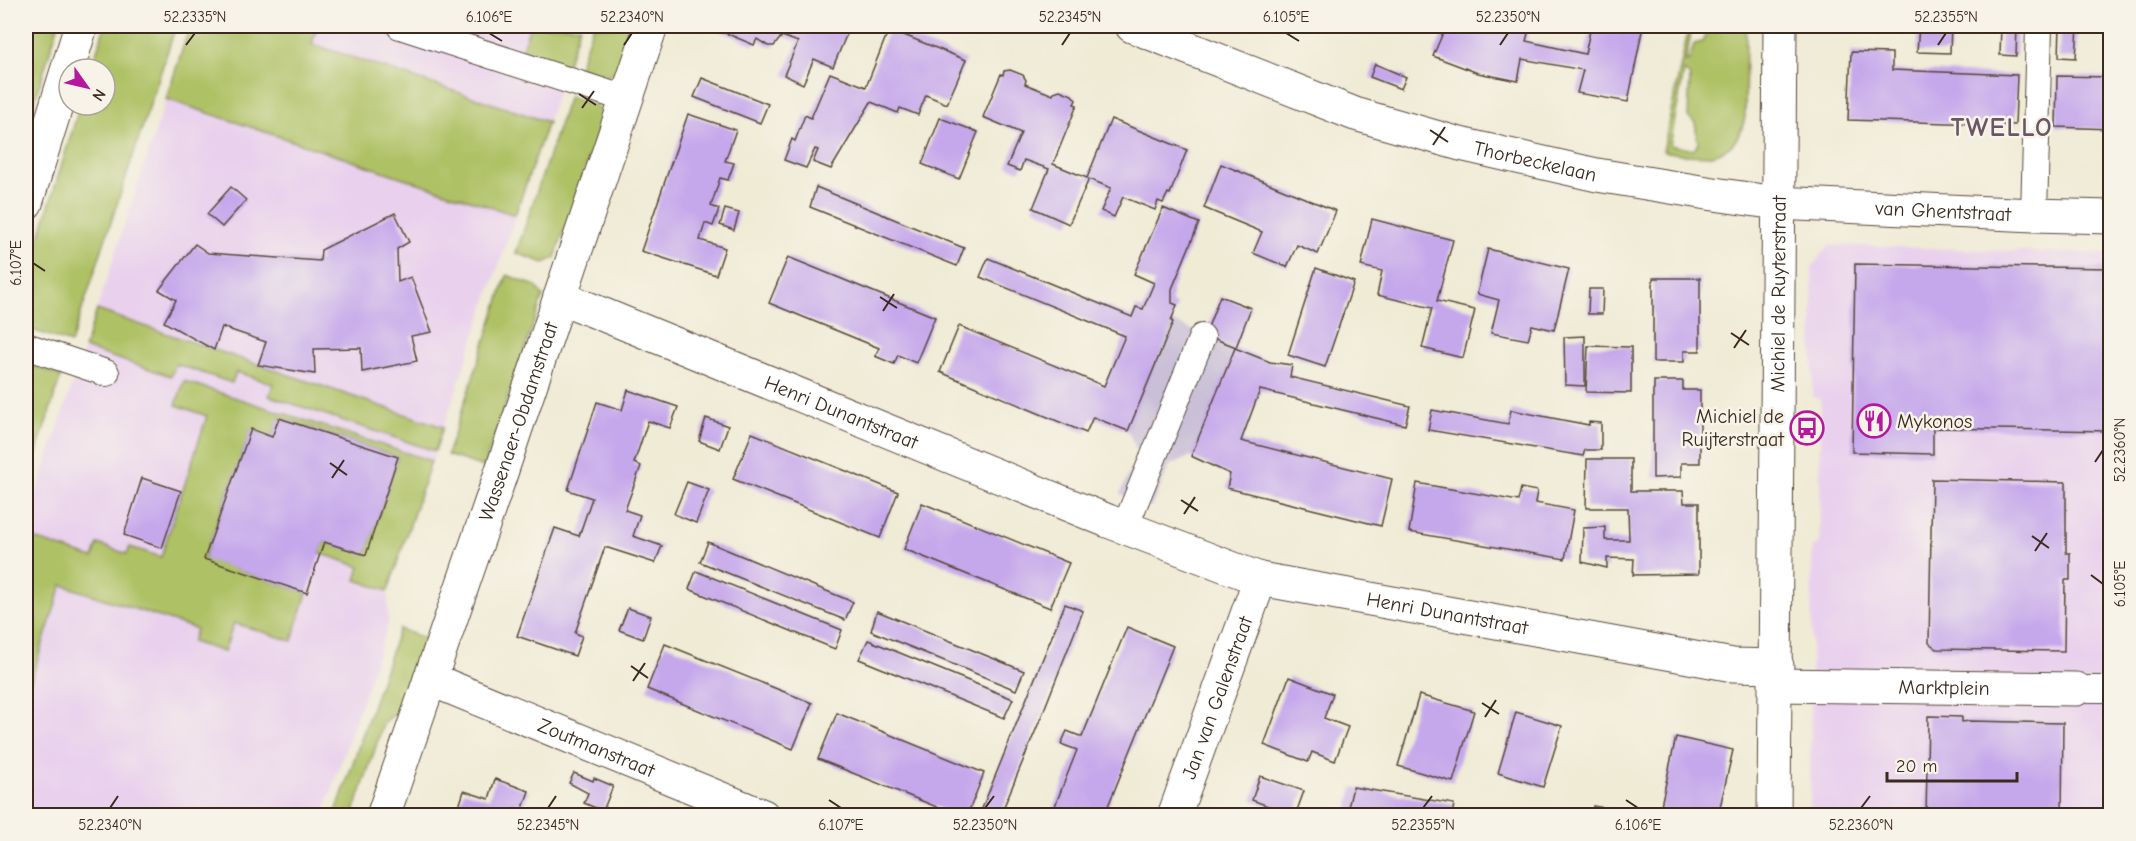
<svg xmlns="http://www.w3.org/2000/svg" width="2136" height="841" font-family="'Comic Neue',sans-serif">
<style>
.built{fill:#e9d1ed}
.industrial{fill:#c9bfd7}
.green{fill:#afc165;stroke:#757642;stroke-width:1.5;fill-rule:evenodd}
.building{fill:#c5a7eb}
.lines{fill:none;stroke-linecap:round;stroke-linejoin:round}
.lane-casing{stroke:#564739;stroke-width:28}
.street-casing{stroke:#564739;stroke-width:35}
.secondary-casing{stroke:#564739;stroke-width:35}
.lane{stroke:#fff;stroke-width:26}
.street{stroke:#fff;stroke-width:33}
.secondary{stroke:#fff;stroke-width:33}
.ticks{fill:none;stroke:#3b2a1e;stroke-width:2}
.labels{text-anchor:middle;stroke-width:5;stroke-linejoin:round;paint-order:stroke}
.street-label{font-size:20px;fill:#3b2a1e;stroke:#f7f3e8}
.poi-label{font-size:20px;fill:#3b2a1e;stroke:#f7f3e8;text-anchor:end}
.district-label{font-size:26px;font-weight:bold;letter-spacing:1.5px;fill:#6b5666;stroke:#f7f3e8}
.neatline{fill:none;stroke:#3b2a1e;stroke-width:2}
.ticks-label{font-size:15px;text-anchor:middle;fill:#3b2a1e}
</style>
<rect width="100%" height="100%" fill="#f7f3e8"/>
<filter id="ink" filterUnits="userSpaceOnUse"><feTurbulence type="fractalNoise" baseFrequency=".0167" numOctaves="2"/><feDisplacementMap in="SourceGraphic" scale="12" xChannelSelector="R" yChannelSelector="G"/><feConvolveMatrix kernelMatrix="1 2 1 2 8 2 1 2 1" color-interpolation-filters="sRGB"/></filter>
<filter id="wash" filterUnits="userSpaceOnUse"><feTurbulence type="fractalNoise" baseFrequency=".008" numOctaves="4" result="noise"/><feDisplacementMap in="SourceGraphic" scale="24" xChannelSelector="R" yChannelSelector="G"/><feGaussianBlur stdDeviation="1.35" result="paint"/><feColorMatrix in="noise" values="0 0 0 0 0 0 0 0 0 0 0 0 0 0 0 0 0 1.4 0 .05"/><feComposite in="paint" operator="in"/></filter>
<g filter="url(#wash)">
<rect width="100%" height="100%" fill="#f0ebd5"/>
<g class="built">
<path d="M190,26H580L388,591V624L323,815L26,816V525Z"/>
<path d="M1829,245L2110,254V815L1810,816L1812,549L1819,542L1820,500V399L1813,397L1812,267Z"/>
</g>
<path class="industrial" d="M1136,307L1271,362L1230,475L1190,457L1170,465L1151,507L1120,494L1138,453L1128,431L1093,417Z"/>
<g class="green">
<path d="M26,26H58L26,128Z"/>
<path d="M105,26H176L71,343L26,328V281L80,105H105V69H91Z"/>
<path d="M190,26H317L312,44L548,122L515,215L166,99Z"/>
<path d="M530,26L534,28L536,26H580L567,65L522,50Z"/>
<path d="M593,26H634L618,74L614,73L607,76L579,67Z"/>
<path d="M1689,26H1692L1686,61L1690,59L1694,44L1702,42L1710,26H1746L1745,117C1735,164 1701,158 1663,151ZM1684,71L1690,76L1688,117L1695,123L1698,143L1694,150L1670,145Z"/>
<path d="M569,96L597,106L600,112L604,114L555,258L544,263L516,253Z"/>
<path d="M507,275L536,286L543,296L484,467L447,455Z"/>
<path d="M97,310L443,427L435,451L269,396L273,384L236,372L232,383L176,364L171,376L84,348Z"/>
<path d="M26,363L61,376L26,485Z"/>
<path d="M184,381L431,461L388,591L356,580L360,567L320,553L324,542L366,554L398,457L280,418L272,437L251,430L204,558L307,593L292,641L234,623L224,652L192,642L196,629L62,585L26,695V536L93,558L98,544L127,554L130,547L161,557L207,416L176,405Z"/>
<path d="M399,629L425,638L401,710L384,722L353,815H335Z"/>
</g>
<g id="blocks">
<g class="building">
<path d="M717,26H850L833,67L814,59L803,84L784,75L798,42L782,36L774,46H768L757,39L754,45L716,29Z"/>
<path d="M1446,26H1530L1526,41L1585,54L1591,26H1643L1628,102L1577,93L1583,70L1522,59L1518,81L1478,73L1433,56Z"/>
<path d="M1919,26H1951L1950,53L1917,52Z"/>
<path d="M2001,26H2017L2016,56L2000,55Z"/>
<path d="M2060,26H2078L2076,58L2059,57Z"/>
<path d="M889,29L966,60L947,104L926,95L918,115L900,108L898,113L871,102L831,169L813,162L818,150L815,149L806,168L784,160L792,139L795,141L805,115L811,118L830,73L866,87Z"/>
<path d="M1851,52L1892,53V70L2017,75L2015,125L1848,120Z"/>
<path d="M1375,64L1406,77L1401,89L1370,77Z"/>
<path d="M1010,70L1023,75L1026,80L1025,84L1053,95L1054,92L1060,90L1072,95L1076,100L1074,104L1077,105L1053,164L1087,178L1111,119L1187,150L1170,194L1168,193L1163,203L1158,201L1155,210L1123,197L1114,217L1101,211L1111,188L1089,179L1069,224L1033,208L1049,169L1024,160L1020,171L1007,166L1021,133L983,117L1001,74L1003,75L1004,71Z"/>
<path d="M2057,76L2110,77V129L2056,127Z"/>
<path d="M702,78L768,104L760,123L694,97Z"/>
<path d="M688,114L736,130L725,161L734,163L728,180L720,178L711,206L719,209L713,226L705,223L700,240L725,248L716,275L641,251Z"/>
<path d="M940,118L978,132L959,179L922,164Z"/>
<path d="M1221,164L1336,211L1318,254L1297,245L1287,267L1253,253L1262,232L1204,208Z"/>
<path d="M231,187L246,200L222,227L207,214Z"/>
<path d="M816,187L964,248L957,266L810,207Z"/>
<path d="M1163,208L1199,223L1172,289V303L1177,305L1171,321L1173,322L1128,431L1093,417L1086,433L940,372L959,326L1104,386L1125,336L980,277L988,258L1132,317L1136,307L1143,309L1154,283L1134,274Z"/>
<path d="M725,209L739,213L734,230L720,225Z"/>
<path d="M395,213L409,242L397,249L398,282L411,277L432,332L411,336L417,361L362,372L361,348L314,349L315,374L258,365L266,342L222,327L214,350L164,322L176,300L159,290L195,244L208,253L320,261L321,250Z"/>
<path d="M1372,219L1453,240L1437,301L1475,310L1463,358L1422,348L1432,308L1377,295L1382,271L1361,266Z"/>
<path d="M1488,249L1569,269L1554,330L1532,325L1528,340L1491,333L1499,300L1477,294Z"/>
<path d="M788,257L935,317L916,363L898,355L894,364L875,356L879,348L769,303Z"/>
<path d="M1855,264L2110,268V431L1933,428V454L1852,452Z"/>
<path d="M1316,268L1354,282L1325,367L1288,355Z"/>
<path d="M1653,278H1700V351H1684V362H1653Z"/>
<path d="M1589,289H1603L1602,314H1588Z"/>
<path d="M1220,296L1251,308L1236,347L1205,335Z"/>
<path d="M1585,336V386L1565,385L1564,337Z"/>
<path d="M1588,346L1631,347V393L1586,392Z"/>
<path d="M1235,348L1270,362L1292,365L1290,377L1410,406L1405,425L1260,390L1241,441L1392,479L1381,526L1227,488L1230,474L1191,456Z"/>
<path d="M1654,381H1683V390H1700V463H1681V477L1653,478V390H1654Z"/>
<path d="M628,390L678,407L670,428L648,421L634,463L641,466L625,510L640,515L633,536L662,546L655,563L605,547L575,633L582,636L575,656L517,636L555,528L579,536L592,498L568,490L597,402L622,410Z"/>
<path d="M1432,410L1508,424L1511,410L1589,425V422L1601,423V450H1585L1583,456L1428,430Z"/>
<path d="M279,418L398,457L366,555L324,542L307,593L204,559L251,429L272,437Z"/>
<path d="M706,418L728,426L720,449L699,441Z"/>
<path d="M752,433L898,492L880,538L733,479Z"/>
<path d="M1587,459H1631V491H1683L1684,503H1699V574L1633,575L1634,559L1607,558V568L1582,562L1583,528L1605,527V540H1629L1628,508H1586Z"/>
<path d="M142,478L181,491L162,548L124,535Z"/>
<path d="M1932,479L2066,482V553H2070V580H2065L2064,651L1937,649L1929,643Z"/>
<path d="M687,482L709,490L696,523L674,514Z"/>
<path d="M1417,483L1518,501L1521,488L1537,491L1535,503L1574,510L1565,559L1409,532Z"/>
<path d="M922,503L1069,563L1050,608L904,549Z"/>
<path d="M708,542L853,602L845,620L700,562Z"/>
<path d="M696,571L842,630L835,649L689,589Z"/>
<path d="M1065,604L1083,611L1040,720L1000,816H979Z"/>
<path d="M628,608L651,616L643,639L619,630Z"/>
<path d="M877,611L1024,671L1016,690L871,631Z"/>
<path d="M1127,627L1173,646L1104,816H1051L1077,750L1061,744L1067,731L1082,737Z"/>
<path d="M868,640L1013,699L1004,718L859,659Z"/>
<path d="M665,644L812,703L793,749L647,689Z"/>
<path d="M1289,677L1333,694L1324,718L1348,727L1335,761L1312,752L1308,762L1264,745Z"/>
<path d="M1419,695L1474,711L1453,782L1398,766Z"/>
<path d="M1516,712L1562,726L1543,787L1498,773Z"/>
<path d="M837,713L984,773L967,816H959L818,759Z"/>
<path d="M1928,716L1962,717V722L1970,721L2063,723L2062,816H1926Z"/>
<path d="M1676,737L1733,750L1718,816H1686L1660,810Z"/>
<path d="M574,773L593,781L594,778L613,786L603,811L584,803L588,793L569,783Z"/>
<path d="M1260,776L1304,791L1295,816L1252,800Z"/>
<path d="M495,779L529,791L522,811L515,809L513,816H456L464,791L489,799Z"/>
<path d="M1353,787L1454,804L1452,816H1346Z"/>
<path d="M1593,806L1639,814V816H1592Z"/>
</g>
</g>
</g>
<g filter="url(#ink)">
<use href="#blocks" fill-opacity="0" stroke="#564739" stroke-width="1.5"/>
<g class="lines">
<defs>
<g id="lane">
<path d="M400,26L626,99"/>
<path d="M2034,215L2039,26"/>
<path d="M26,346L106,373"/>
<path d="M1125,527L1202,337"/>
<path d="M2076,689H2110"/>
</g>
<g id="street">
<path id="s1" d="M1132,26L1355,114L1460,144L1597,175L1707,193L1777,203L2034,215L2110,217"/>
<path id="s2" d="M560,297L1108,521L1260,579L1733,665L1777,666"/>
<path id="s3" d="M430,679L763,816"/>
<path id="s4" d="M1776,685L2076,689"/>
<path id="s5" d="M383,816L499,479L651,26"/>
<path id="s6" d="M1174,816L1260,579"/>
</g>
<g id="secondary">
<path d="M26,203L81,26"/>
<path id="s7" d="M1774,816L1780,26"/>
</g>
</defs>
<use href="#lane" class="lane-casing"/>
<use href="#street" class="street-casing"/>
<use href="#secondary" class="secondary-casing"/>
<use href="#lane" class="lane"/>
<use href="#street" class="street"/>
<use href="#secondary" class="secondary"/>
</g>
</g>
<path class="ticks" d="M489,33L502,41M1286,33L1299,41M186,45L195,33M624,45L632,33M1062,45L1070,33M1500,45L1508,33M1938,45L1946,33M579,94L596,105M582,108L594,91M1430,130L1448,142M1433,145L1445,127M33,263L45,271M880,297L897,308M883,311L894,294M1731,333L1749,345M1734,348L1746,330M2095,462L2103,450M330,463L347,475M332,478L344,460M1181,500L1198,511M1184,514L1195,497M2032,536L2049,548M2035,551L2047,533M2091,575L2103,584M631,666L648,678M633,681L645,663M1482,703L1499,714M1485,717L1496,700M829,800L841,808M1626,800L1638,808M110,808L118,796M548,808L556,796M985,808L994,796M1423,808L1432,796M1861,808L1870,796"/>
<defs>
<symbol id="restaurant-ring" viewBox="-11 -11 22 22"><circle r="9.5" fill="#f7f3e8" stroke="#b5179e" stroke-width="1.5"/><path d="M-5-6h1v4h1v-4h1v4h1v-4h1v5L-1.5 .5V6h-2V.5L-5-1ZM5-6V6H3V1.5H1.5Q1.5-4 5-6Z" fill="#b5179e"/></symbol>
<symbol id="bus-ring" viewBox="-11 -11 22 22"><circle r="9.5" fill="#f7f3e8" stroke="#b5179e" stroke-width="1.5"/><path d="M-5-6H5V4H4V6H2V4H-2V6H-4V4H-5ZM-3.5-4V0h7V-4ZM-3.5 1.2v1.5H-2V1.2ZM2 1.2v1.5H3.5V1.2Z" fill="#b5179e"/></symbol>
</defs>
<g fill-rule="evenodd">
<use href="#restaurant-ring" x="1855" y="402" width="38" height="38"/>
<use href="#bus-ring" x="1788" y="409" width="38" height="38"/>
</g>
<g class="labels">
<g class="street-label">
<text dy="7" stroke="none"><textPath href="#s1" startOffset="426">Thorbeckelaan</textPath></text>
<text dy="7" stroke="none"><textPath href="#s1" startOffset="838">van Ghentstraat</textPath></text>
<text dy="7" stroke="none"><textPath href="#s7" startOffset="522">Michiel de Ruyterstraat</textPath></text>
<text dy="7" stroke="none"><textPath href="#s2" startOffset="304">Henri Dunantstraat</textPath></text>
<text dy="7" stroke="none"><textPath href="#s5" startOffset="417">Wassenaer-Obdamstraat</textPath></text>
<text dy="7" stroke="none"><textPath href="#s2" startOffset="945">Henri Dunantstraat</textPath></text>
<text dy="7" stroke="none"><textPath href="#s4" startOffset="168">Marktplein</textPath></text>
<text dy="7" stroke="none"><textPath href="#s6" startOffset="126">Jan van Galenstraat</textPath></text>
<text dy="7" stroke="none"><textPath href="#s3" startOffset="180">Zoutmanstraat</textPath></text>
</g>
<g class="poi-label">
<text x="1784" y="423">Michiel de<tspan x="1784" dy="23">Ruijterstraat</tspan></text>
<text x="1897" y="428" text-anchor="start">Mykonos</text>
</g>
<g class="district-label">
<text x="2002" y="136">TWELLO</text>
</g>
</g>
<rect width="2136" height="841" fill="none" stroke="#f7f3e8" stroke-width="66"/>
<g transform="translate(87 87) rotate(124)"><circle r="28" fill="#f7f3e8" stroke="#aca397" stroke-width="1.5"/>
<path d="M0-4.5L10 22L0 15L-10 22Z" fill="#b5179e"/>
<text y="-9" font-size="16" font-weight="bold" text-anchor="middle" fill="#3b2a1e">N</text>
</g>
<path d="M1887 772v9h130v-9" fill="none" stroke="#3b2a1e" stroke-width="3"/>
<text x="1896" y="772" font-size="18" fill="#3b2a1e" stroke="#f7f3e8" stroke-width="4.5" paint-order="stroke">20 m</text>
<rect x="33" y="33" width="2070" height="775" class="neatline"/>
<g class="ticks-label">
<text x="195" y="22">52.2335°N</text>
<text x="489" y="22">6.106°E</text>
<text x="632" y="22">52.2340°N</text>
<text x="1070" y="22">52.2345°N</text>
<text x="1286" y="22">6.105°E</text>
<text x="1508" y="22">52.2350°N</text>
<text x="1946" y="22">52.2355°N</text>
<text transform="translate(16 263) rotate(-90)" y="5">6.107°E</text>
<text transform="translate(2120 450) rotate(-90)" y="5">52.2360°N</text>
<text transform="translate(2120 584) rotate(-90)" y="5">6.105°E</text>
<text x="110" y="830">52.2340°N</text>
<text x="548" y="830">52.2345°N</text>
<text x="841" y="830">6.107°E</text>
<text x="985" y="830">52.2350°N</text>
<text x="1423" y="830">52.2355°N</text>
<text x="1638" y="830">6.106°E</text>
<text x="1861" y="830">52.2360°N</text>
</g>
</svg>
